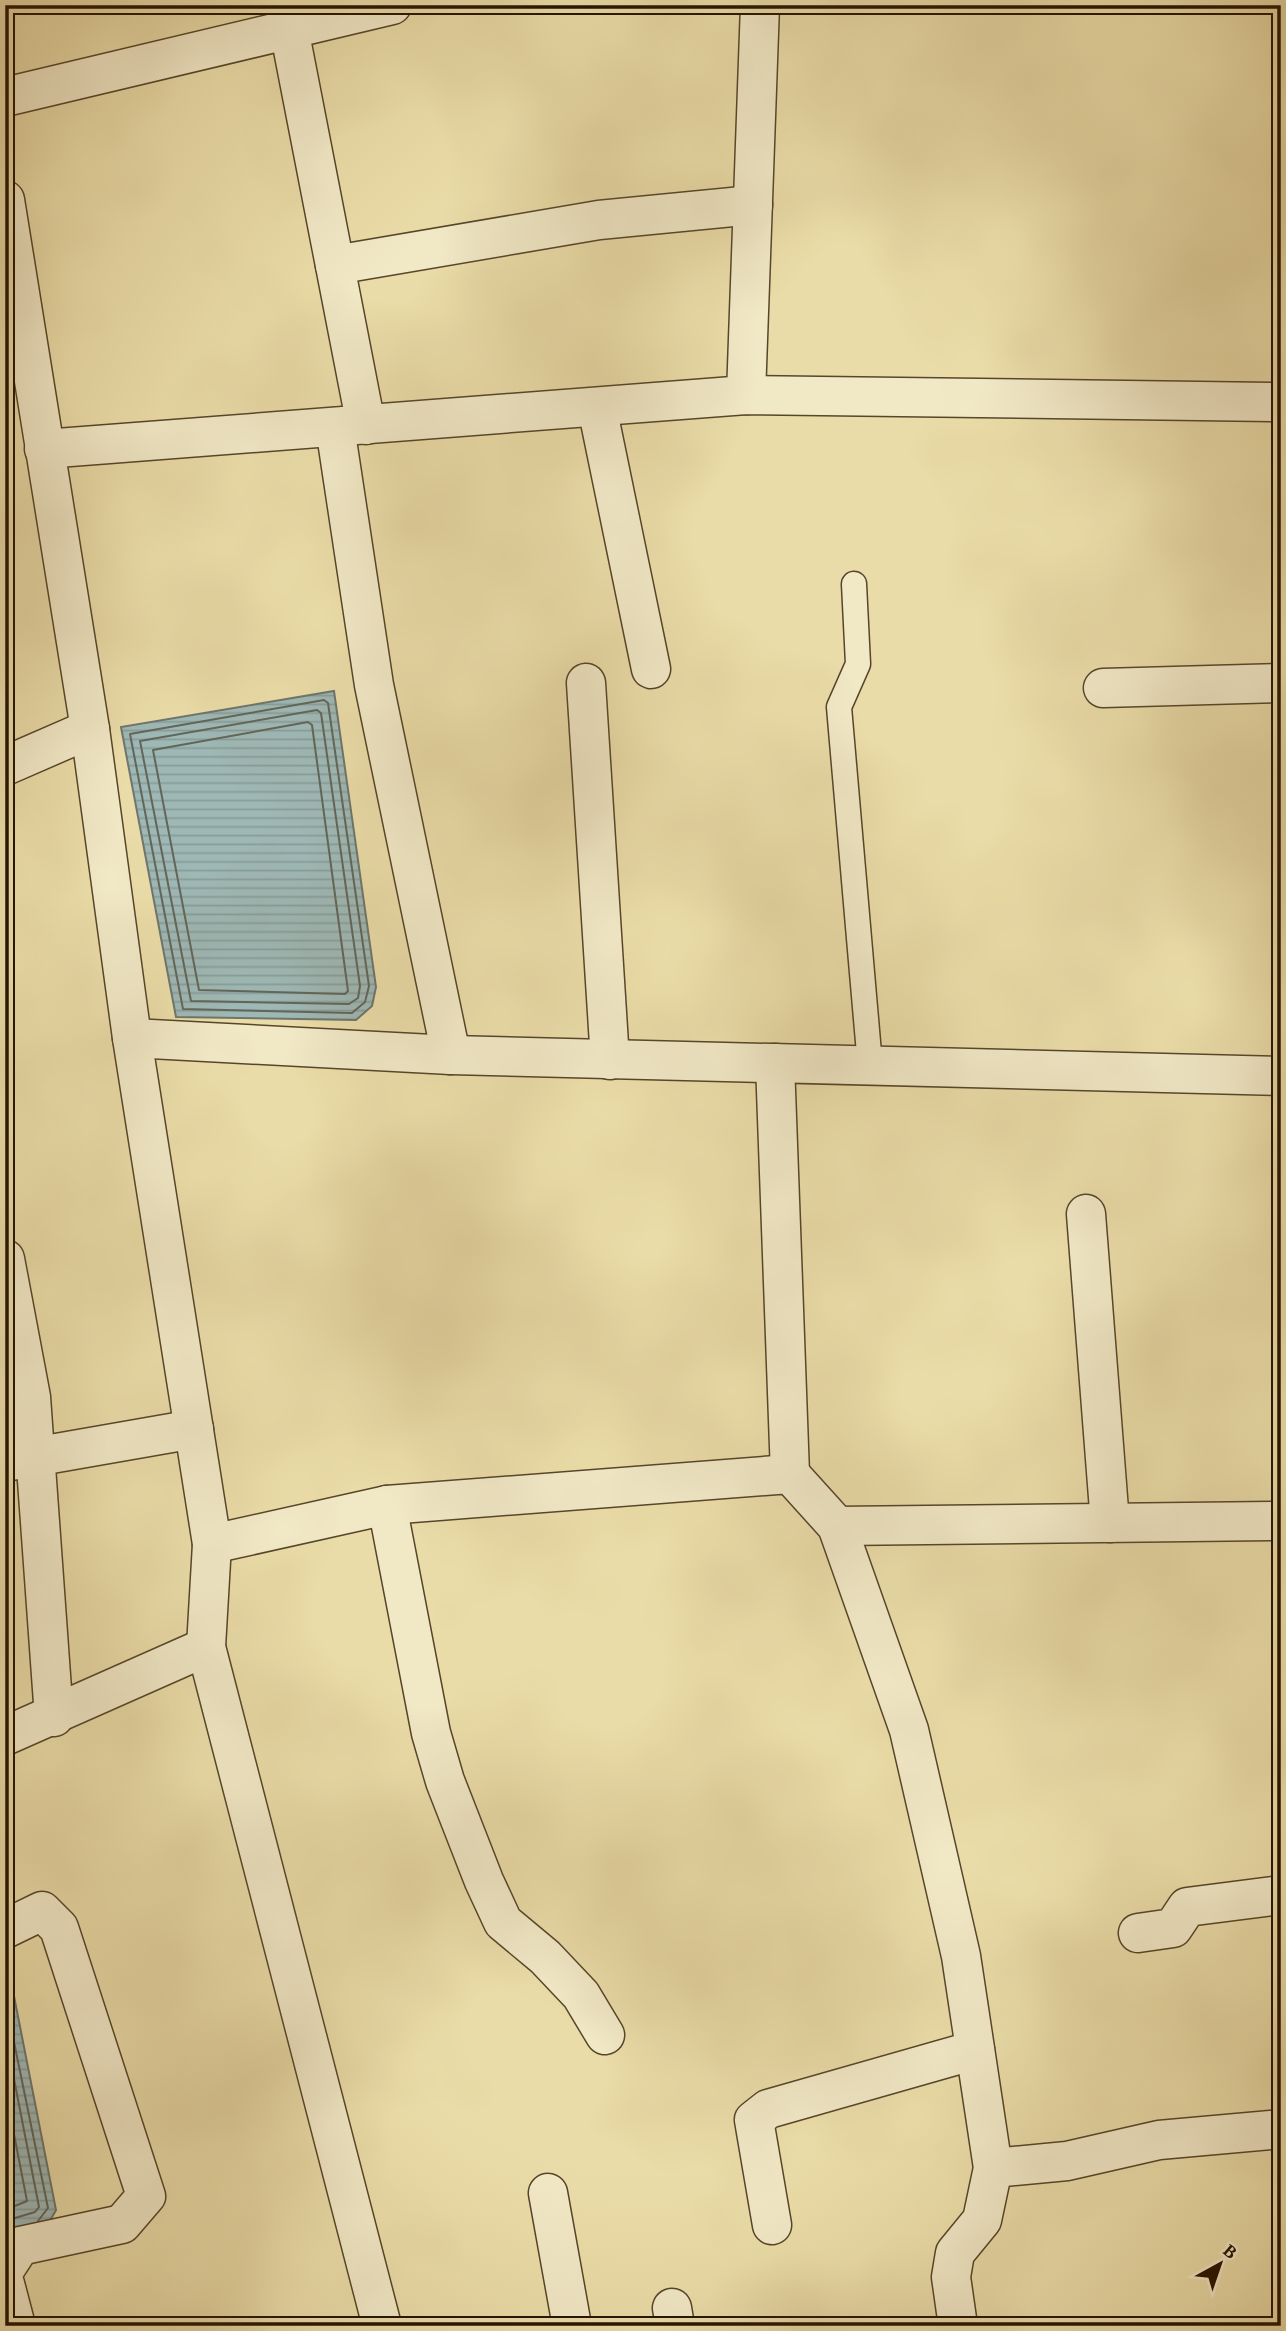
<svg xmlns="http://www.w3.org/2000/svg" width="1286" height="2331" font-family="'Gentium Book Plus',serif">
<style>
.water{fill:url(#water-rules);stroke:#6e766d;stroke-width:2}
.lines{fill:none;stroke-linecap:round;stroke-linejoin:round}
.shore{stroke:#62665a;stroke-width:2}
.lane-casing{stroke:#56462a;stroke-width:27}
.street-casing{stroke:#56462a;stroke-width:41}
.lane{stroke:#f1e8c6;stroke-width:24}
.street{stroke:#f1e8c6;stroke-width:38}
</style>
<defs>
<pattern id="water-rules" width="6" height="5" patternUnits="userSpaceOnUse" patternTransform="scale(1.75)"><rect width="6" height="5" fill="#9eb8b5"/><path d="M0 2.5h6" fill="none" stroke="#889d9a"/></pattern>
</defs>
<rect width="100%" height="100%" fill="#eadca8"/>
<filter id="stains"><feTurbulence type="fractalNoise" baseFrequency=".00286" numOctaves="4"/><feColorMatrix values="0 0 0 0 .2 0 0 0 0 .09 0 0 0 0 .02 0 0 0 .5 -.17"/></filter>
<radialGradient id="worn" r=".72"><stop offset=".6" stop-color="#630" stop-opacity="0"/><stop offset="1" stop-color="#630" stop-opacity=".3"/></radialGradient>
<g class="water">
<path d="M334,691L376,987L372,1006L356,1020L176,1017L121,727Z"/>
<path d="M5,1989L14,1996L56,2210L47,2226L5,2237Z"/>
</g>
<g class="lines">
<g class="shore">
<path d="M324,700L328,703L369,986L365,1002L352,1013L183,1009L130,734Z"/>
<path d="M317,710L321,713L360,986L358,998L349,1004L191,1001L140,741Z"/>
<path d="M308,722L312,725L348,991L345,994L199,990L153,750Z"/>
<path d="M5,1998L48,2208L38,2221"/>
<path d="M5,2033L39,2207L35,2212L5,2221"/>
<path d="M5,2088L27,2201L5,2210"/>
</g>
<defs>
<path id="lane" d="M854,584L858,664L839,707L870,1065"/>
<g id="street">
<path d="M289,29L366,425"/>
<path d="M5,97L392,5"/>
<path d="M5,200L90,729L132,1038L212,1544L206,1647L382,2326"/>
<path d="M335,265L599,220L753,205"/>
<path d="M746,395L760,5"/>
<path d="M597,407L651,669"/>
<path d="M335,427L374,685L451,1055"/>
<path d="M44,449L746,395L1281,402"/>
<path d="M586,683L610,1060"/>
<path d="M1103,688L1281,683"/>
<path d="M5,766L90,729"/>
<path d="M132,1038L451,1055L1281,1076"/>
<path d="M775,1063L790,1474"/>
<path d="M1086,1214L1110,1523"/>
<path d="M5,1259L31,1397L54,1717"/>
<path d="M5,1462L194,1429"/>
<path d="M387,1505L431,1733L445,1781L484,1881L503,1922L545,1957L581,1995L605,2035"/>
<path d="M837,1526L909,1730L961,1956L993,2168L982,2220L955,2253L951,2277L958,2326"/>
<path d="M212,1544L387,1505L790,1474L837,1526L1281,1521"/>
<path d="M5,1736L206,1647"/>
<path d="M5,1929L42,1911L59,1928L146,2196L122,2224L20,2246L5,2269"/>
<path d="M1138,1933L1173,1928L1187,1907L1281,1895"/>
<path d="M993,2168L1067,2161L1159,2140L1281,2129"/>
<path d="M548,2193L572,2326"/>
<path d="M772,2225L754,2120L768,2109L975,2050"/>
<path d="M5,2284L16,2326"/>
<path d="M672,2308L675,2326"/>
</g>
</defs>
<use href="#lane" class="lane-casing"/>
<use href="#street" class="street-casing"/>
<use href="#lane" class="lane"/>
<use href="#street" class="street"/>
</g>
<rect width="1286" height="2331" fill="none" stroke="#eadca8" stroke-width="28"/>
<rect x="7" y="7" width="1272" height="2317" fill="none" stroke="#251400" stroke-width="3.5"/>
<rect x="14" y="14" width="1258" height="2303" fill="none" stroke="#251400" stroke-width="2"/>
<g transform="translate(1220 2264) rotate(40)" stroke="#f1e8c6" stroke-width="5" paint-order="stroke">
<path d="M0-5L12 26L0 18L-12 26Z" fill="#251400"/>
<text y="-10" font-size="19" font-weight="bold" text-anchor="middle" fill="#251400">B</text>
</g>
<rect width="100%" height="100%" filter="url(#stains)"/>
<rect width="100%" height="100%" fill="url(#worn)"/>
</svg>
